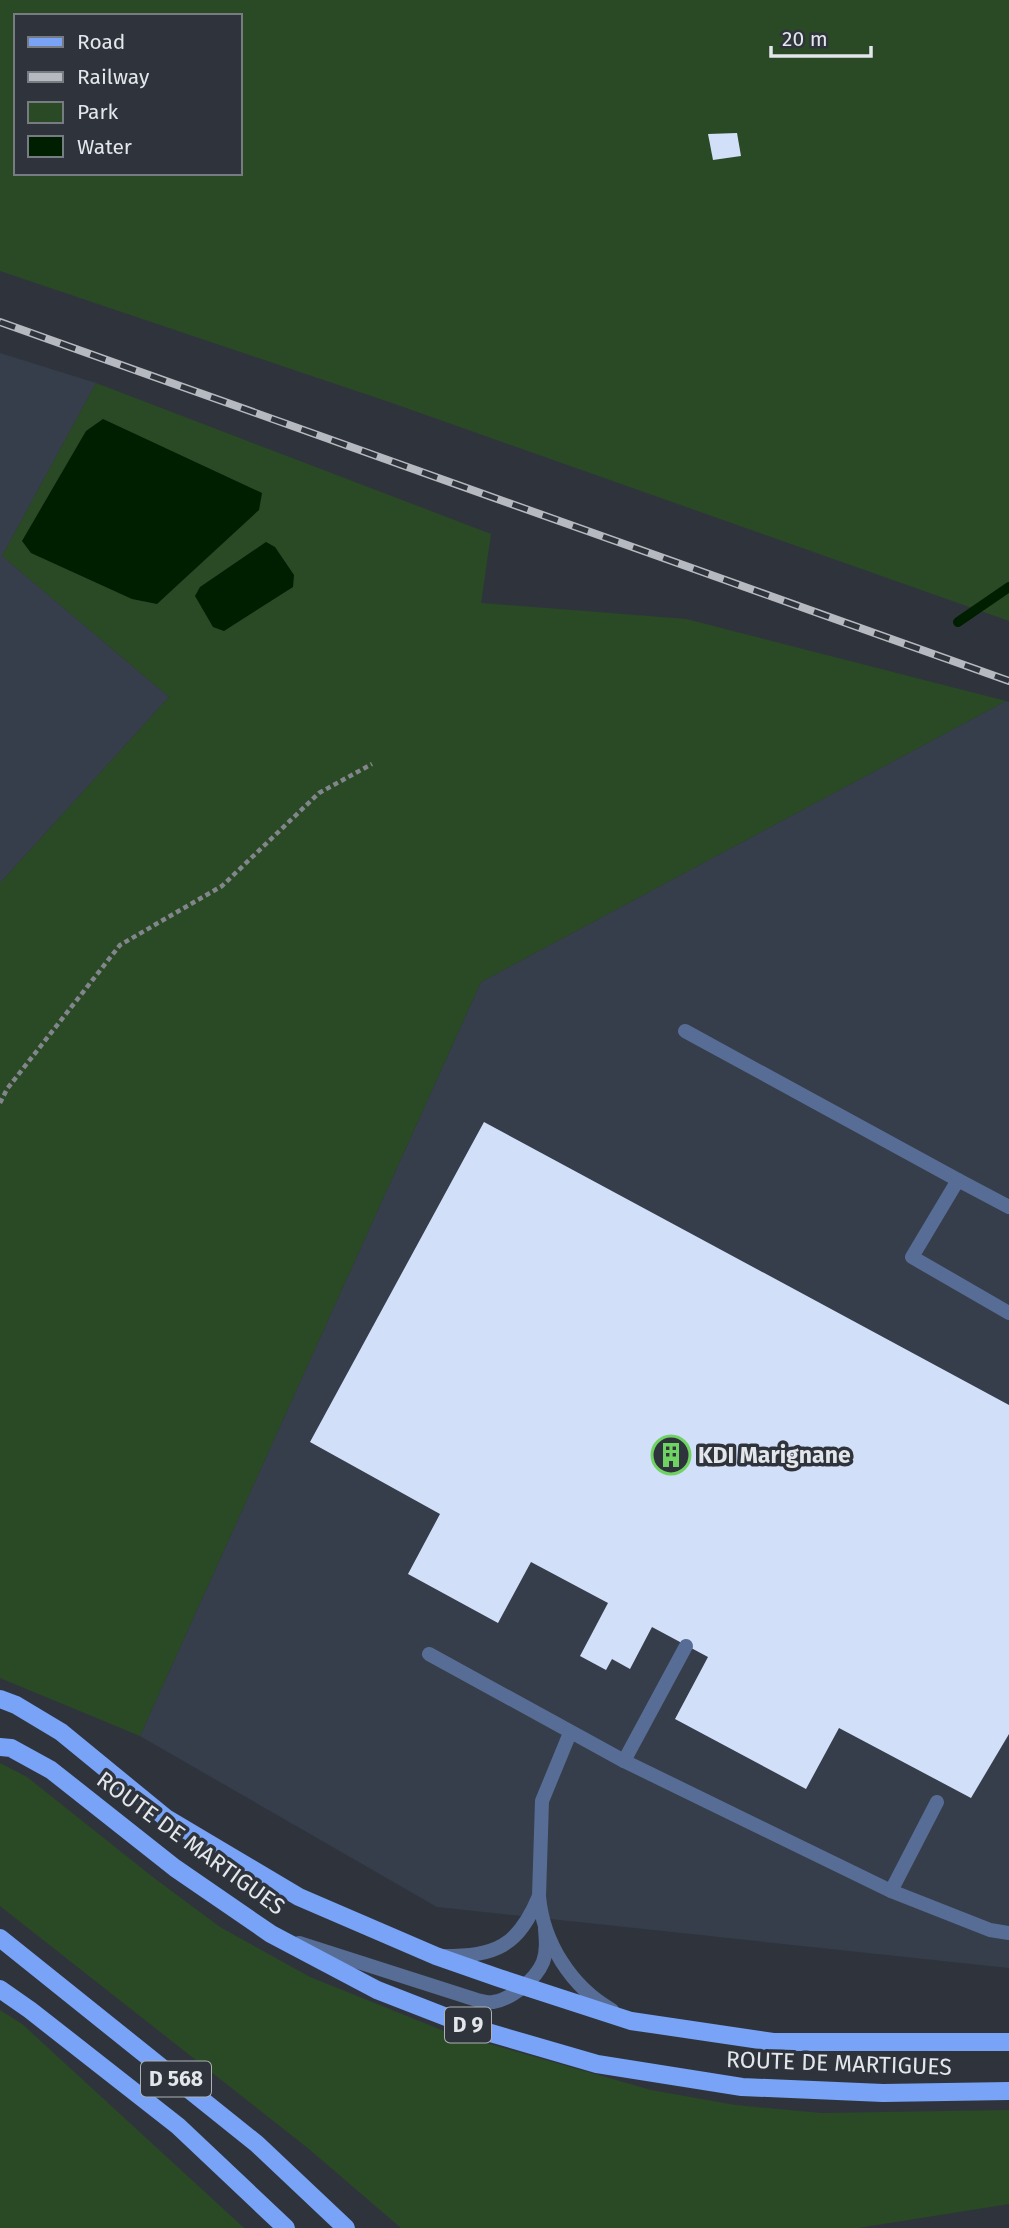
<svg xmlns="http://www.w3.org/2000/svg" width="1009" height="2228" font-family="'Fira Sans',sans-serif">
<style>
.built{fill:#363e4c}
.green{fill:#2a4a25;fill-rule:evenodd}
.water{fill:#001e00}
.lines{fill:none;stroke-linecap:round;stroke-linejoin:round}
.stream{stroke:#001e00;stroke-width:10}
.building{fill:#d2dff9}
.path{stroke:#82868c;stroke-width:4.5;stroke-dasharray:5 3.5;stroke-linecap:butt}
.lane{stroke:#576d95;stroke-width:14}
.primary{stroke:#78a3f6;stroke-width:18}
.rail-casing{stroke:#b6b9bf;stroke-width:8}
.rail{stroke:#2f343c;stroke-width:5;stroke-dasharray:16;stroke-linecap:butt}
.labels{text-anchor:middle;stroke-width:7;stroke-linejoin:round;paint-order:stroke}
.shield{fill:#2f343c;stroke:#adb1b6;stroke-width:2}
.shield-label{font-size:21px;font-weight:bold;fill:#e3e6eb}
.poi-label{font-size:23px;font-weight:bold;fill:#e3e6eb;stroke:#2f343c;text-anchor:start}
.street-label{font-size:23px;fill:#e3e6eb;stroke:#2f343c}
</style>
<rect width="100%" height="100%" fill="#2f343c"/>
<g class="built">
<path d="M0,353L96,383L2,556L169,697L0,883Z"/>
<path d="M1006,701L1009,702V1968L437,1907L140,1736L481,982Z"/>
</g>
<g class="green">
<path d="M0,0H1009V621L395,404L0,271ZM16,16H240V173H16Z"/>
<path d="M96,383L491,534L481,603L686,619L1006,701L481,982L140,1736L0,1678V883L169,697L2,556Z"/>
<path d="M0,1763L27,1777L154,1878L220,1927L310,1977L444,2031L651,2090L735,2105L821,2113L1009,2110V2204L858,2228H401L309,2149L0,1906Z"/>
<path d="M0,2010L22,2024L244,2228H0Z"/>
</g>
<g class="water">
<path d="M103,419L262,493L259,510L157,604L132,599L31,553L22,541L86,431Z"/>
<path d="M266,542L275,547L294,575L293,587L224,631L213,627L195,596L200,587Z"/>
</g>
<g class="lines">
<path class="stream" d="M958,622L1009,587"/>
</g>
<g class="building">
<path d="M737,133L741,156L713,160L708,134Z"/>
<path d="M484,1122L1009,1405V1734L971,1798L839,1728L806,1789L675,1719L708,1657L652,1627L630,1669L612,1659L606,1670L580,1656L608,1603L531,1562L498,1623L408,1574L440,1514L310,1442Z"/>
</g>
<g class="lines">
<path class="path" d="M0,1103L7,1089L120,945L222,886L319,793L372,764"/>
<g class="lane">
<path d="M685,1031L958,1180"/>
<path d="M1009,1207L958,1180L912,1257L1009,1313"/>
<path d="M429,1654L624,1761L891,1891L990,1930L1009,1933"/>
<path d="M624,1761L686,1646"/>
<path d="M891,1891L937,1802"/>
<path d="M539,1896L542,1801L570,1733"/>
<path d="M299,1943L477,2000C481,2001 488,2003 493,2002C512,1999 536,1979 543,1962C547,1951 546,1940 545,1929"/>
<path d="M443,1956C496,1956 518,1947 539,1896C543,1942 571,1987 612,2010"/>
</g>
<g class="primary">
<path d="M0,1699L16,1705L61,1732L166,1818L299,1897L436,1956L499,1978L631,2021L773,2042H1009"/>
<path d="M0,1747L11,1748L51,1770L175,1868L271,1934L377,1990L477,2029L597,2064L742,2087L883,2093L1009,2091"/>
<path d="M0,1938L257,2144L346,2228"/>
<path d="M0,1989L30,2010L178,2126L286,2228"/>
</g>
<defs>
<path id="rail" d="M0,322L1009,681"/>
</defs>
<use href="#rail" class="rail-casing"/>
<use href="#rail" class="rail"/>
</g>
<defs>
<symbol id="building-ring" viewBox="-11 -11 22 22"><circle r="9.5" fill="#2f343c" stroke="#6ed360" stroke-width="1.5"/><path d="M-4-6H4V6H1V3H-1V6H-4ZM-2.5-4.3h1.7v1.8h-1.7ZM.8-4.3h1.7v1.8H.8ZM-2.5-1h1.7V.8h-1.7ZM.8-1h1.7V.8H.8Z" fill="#6ed360"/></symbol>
</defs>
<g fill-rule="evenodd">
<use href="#building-ring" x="649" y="1433" width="44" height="44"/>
</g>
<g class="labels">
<g class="shield">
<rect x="445" y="2007.5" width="46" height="35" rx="5"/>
<rect x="141" y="2061.5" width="70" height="35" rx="5"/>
</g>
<g class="shield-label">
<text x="468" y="2032">D 9</text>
<text x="176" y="2086">D 568</text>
</g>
<g class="poi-label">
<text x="698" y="1463">KDI Marignane</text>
</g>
<g class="street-label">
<text transform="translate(191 1843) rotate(36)" y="8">ROUTE DE MARTIGUES</text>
<text transform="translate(839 2063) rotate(2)" y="8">ROUTE DE MARTIGUES</text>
</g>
</g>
<rect x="14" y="14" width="228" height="161" fill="#2f343c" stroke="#777b82" stroke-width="2"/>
<rect x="28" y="37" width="35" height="10" fill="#78a3f6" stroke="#777b82" stroke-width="2"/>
<text x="77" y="49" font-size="21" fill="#e3e6eb">Road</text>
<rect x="28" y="72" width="35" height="10" fill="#b6b9bf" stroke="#777b82" stroke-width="2"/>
<text x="77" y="84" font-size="21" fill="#e3e6eb">Railway</text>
<rect x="28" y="102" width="35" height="21" fill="#2a4a25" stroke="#777b82" stroke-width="2"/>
<text x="77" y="119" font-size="21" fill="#e3e6eb">Park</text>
<rect x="28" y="136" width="35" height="21" fill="#001e00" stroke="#777b82" stroke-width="2"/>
<text x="77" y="154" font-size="21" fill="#e3e6eb">Water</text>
<path d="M771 46v10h100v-10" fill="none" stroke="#e3e6eb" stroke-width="3.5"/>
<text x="782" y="46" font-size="21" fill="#e3e6eb" stroke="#2f343c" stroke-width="5" paint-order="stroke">20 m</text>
</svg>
